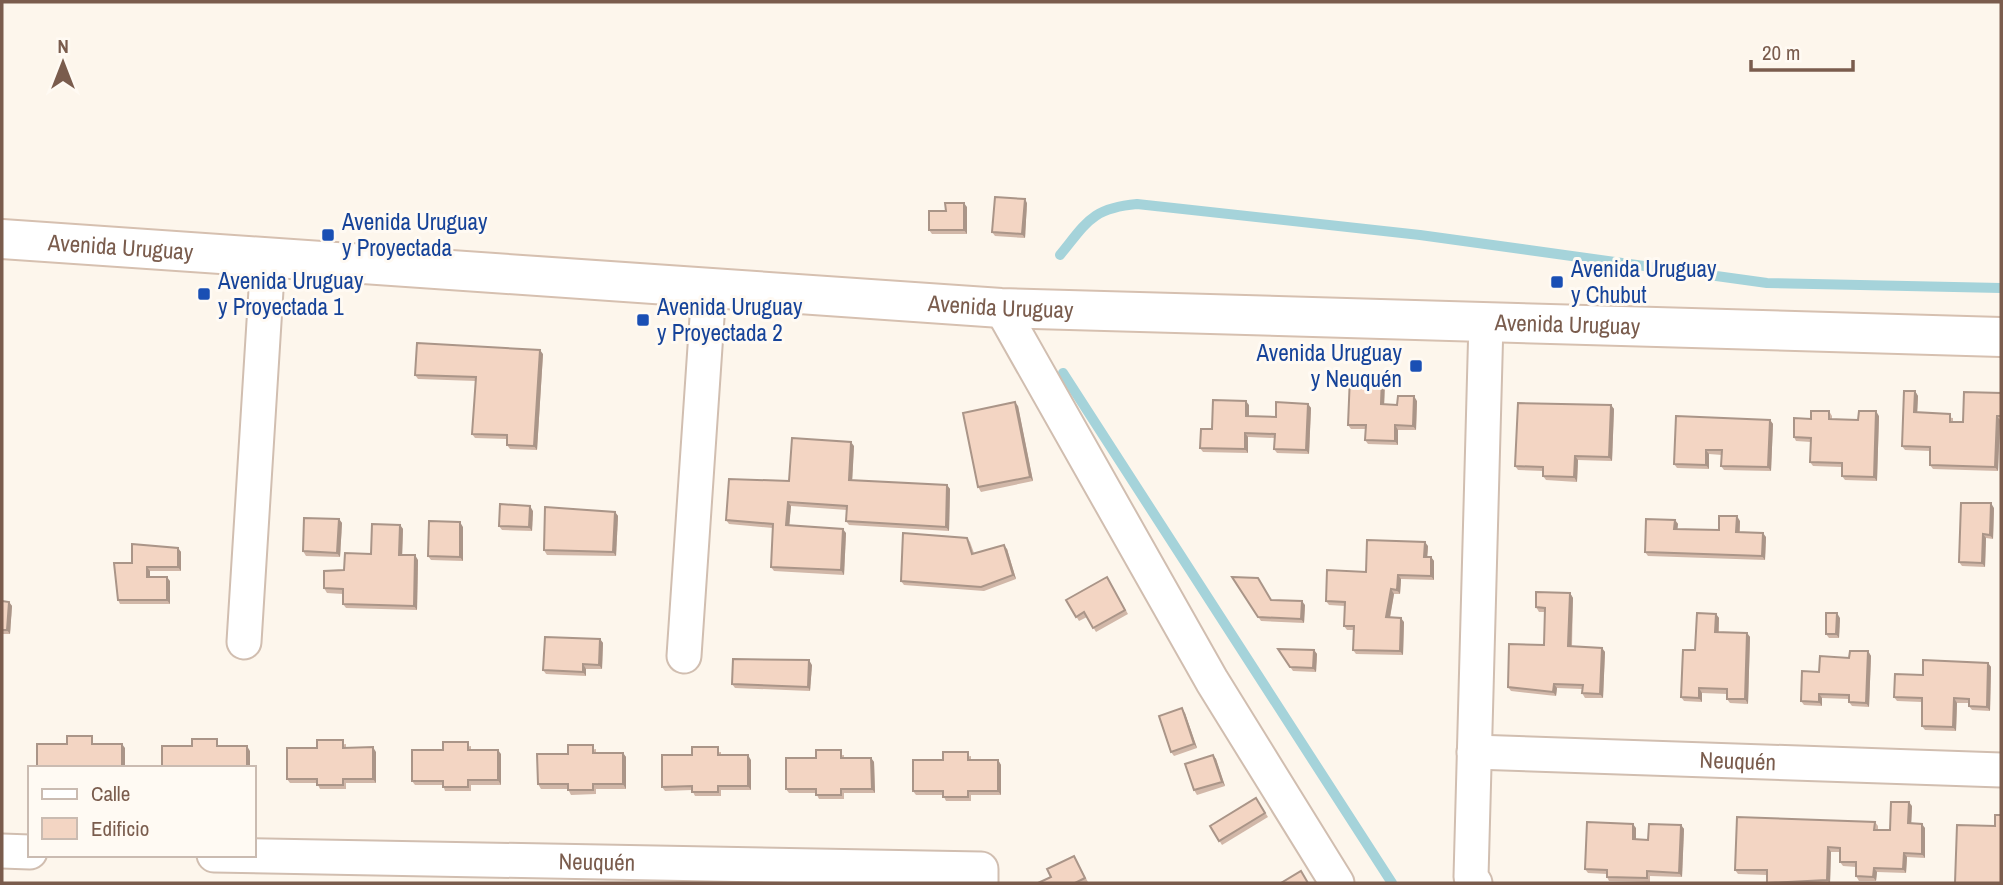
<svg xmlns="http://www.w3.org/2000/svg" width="2003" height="885" font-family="'Archivo Narrow',sans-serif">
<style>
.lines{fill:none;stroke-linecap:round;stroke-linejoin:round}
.stream{stroke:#a5d3da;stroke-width:10}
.street-casing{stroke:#d1beb0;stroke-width:37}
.secondary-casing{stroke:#d6c0b0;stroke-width:42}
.street{stroke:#fff;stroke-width:33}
.secondary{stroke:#fff;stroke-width:38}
.wall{fill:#d1b7a8}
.shaded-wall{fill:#aa9588}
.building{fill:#f3d5c3;stroke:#aa9588;stroke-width:2}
.transit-dot{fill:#1a4fb4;stroke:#fffaf3;stroke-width:2.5}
.labels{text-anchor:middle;stroke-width:6;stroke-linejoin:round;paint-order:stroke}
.transit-label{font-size:23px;fill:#164399;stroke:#fffaf3;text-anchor:start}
.street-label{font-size:23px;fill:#7a5c4d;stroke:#fffaf3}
</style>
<rect width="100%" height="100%" fill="#fdf6ec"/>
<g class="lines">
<g class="stream">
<path d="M1060,255C1087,222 1092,208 1137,204L1420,235L1767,283L2001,288"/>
<path d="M1063,373L1392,883"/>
</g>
<defs>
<g id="street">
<path d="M1001,308L1212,681L1337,883"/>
<path d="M244,642L268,258"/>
<path d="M684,656L709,288"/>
<path id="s1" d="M1474,752L2001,770"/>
<path d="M2,851L30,852"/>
<path id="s2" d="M214,855L981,869V883"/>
<path d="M1475,883L1471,877L1486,322"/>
</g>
<g id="secondary">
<path id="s3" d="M2,239L1001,308L2001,337"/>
</g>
</defs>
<use href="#street" class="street-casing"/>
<use href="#secondary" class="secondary-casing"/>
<use href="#street" class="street"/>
<use href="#secondary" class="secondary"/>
</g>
<g class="wall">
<path d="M1027,203L1025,238L995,236L992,232Z"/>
<path d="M967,207V234H932L929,230L946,211Z"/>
<path d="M543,354L537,450L510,449L507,445V439L475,438L472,434L476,381L418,379L415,375Z"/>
<path d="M1385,381L1384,404L1397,405L1417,401L1416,430H1398V445L1368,444L1365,440L1366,429H1351L1348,425Z"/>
<path d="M1915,391L1918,396L1917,413L1953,418V422H1963L2001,393V420H2000L1998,471L1933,469L1930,465V451L1905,450L1902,446Z"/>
<path d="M1308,404L1311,408L1309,454L1277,453L1274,449L1275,438L1248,437V453L1203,452L1200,448L1212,429L1249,405V416L1276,417Z"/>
<path d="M1611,405L1614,409L1612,461L1578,460L1577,482L1546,480L1543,476V471L1518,470L1515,466Z"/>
<path d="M1018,406L1033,481L981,492L978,487Z"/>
<path d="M1829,411L1832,416V419L1858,420L1879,416L1877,481L1845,480L1842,476V467L1813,466L1810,462L1811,442L1796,441L1794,437L1811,419Z"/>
<path d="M1770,420L1773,424L1771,471L1724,470L1721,466L1722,455L1709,454V469L1677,468L1674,464Z"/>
<path d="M854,446L852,480L947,485L950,489L949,531L849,525L846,521L847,510L791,506L789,525L846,533L844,575L774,571L771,567L773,528L729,524L726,520L789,481Z"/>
<path d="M1994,508L1993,539L1986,538L1985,567L1962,566L1959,562Z"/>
<path d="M533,511L532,531L502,530L499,526Z"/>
<path d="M615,512L618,516L616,556L547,555L544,550Z"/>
<path d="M339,519L342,523L340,557L306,556L303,551Z"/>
<path d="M1675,520L1678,524L1677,529L1719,530L1740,521V532L1766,537L1765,560L1648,556L1645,552Z"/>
<path d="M400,525L403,529L402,555L418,560L417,610L346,608L343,604V594L327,593L324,588L344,570L371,554Z"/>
<path d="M463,527V561L431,560L428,556Z"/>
<path d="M967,538L970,542L974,553L1007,549L1016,579L984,591L904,585L901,581Z"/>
<path d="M1428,546L1427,557H1431L1434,561V580L1401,579L1400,594H1394L1390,618L1404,622L1403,655L1356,654L1353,650L1354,630H1347L1344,626L1345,606L1329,605L1326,601L1366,572Z"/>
<path d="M178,548L181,552V571H150V577L170,581V604H120L118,600L132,563Z"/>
<path d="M1107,577L1128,614L1096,632L1087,617L1079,621L1066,600Z"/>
<path d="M1232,577L1271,600L1305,605L1304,623L1261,621Z"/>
<path d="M1570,593L1573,598L1572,647L1602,648L1605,652L1603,698H1585L1582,693V689L1557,688L1556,696L1511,691L1508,687L1544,645L1545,612H1539L1536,607Z"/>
<path d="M2,601L9,602L12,606L10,634H2Z"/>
<path d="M1716,614L1719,618V632L1747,633L1750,637L1748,704L1730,703L1727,699V694L1702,693V702L1684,701L1681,697L1695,650Z"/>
<path d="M1840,618L1839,638H1829L1826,634Z"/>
<path d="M600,639L603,643L602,669H586V676L546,674L543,670Z"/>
<path d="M1278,649L1314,650L1317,654L1316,672L1293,671Z"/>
<path d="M1868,651L1871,656L1869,707L1852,706L1849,702V699L1822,698V706L1804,705L1801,701L1819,672L1849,658Z"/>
<path d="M1988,663L1991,667L1990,711L1972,710L1969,706V703H1957L1956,731L1925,730L1922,726V702L1897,701L1894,697L1923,675Z"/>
<path d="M812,665L810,691L735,688L732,684Z"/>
<path d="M1185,713L1197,748L1174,756L1171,752Z"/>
<path d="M346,744V748L376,752V783H346V789H320L317,783H290L287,779L317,748Z"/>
<path d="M471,746V750L501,754V785H471V791H445L443,785H415L412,781L443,750Z"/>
<path d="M596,749V753H623L626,757V789H596V794L571,795L568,789H541L538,784L568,754Z"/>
<path d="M721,752V755L751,760V790H721V796H695L692,790L665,791L662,787L692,755Z"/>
<path d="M844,755V758H871L874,762L875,793H844V799H819L816,793H789L786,789L816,758Z"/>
<path d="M1213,755L1216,759L1225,786L1197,795L1194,790Z"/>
<path d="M971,756V760H998L1001,765V795H971V801H946L943,795H916L913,791L943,760Z"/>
<path d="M1256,798L1268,817L1222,845L1210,826Z"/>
<path d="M1912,806L1911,824L1925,828V858L1907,857L1906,873L1877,872L1876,881H1859L1856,876V867L1843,866L1840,862V852H1831L1830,883H1768L1767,875L1738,874L1735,870L1875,822L1878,826V830H1890Z"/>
<path d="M1681,825L1684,829L1682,877L1650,876V882L1609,881L1607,877V874L1588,873L1585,869L1636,828V839L1648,840Z"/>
<path d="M1076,860L1088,882L1038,883L1051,877Z"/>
</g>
<g class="shaded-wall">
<path d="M1025,199L1027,203L1025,238L1022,234Z"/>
<path d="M964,203L967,207V234L964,230Z"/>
<path d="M540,350L543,354L537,450L534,446Z"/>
<path d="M1382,377L1385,381L1384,408L1381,404Z"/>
<path d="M1915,391L1918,396L1917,417L1914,412Z"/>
<path d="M1414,396L1417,401L1416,430L1413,426Z"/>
<path d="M1246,401L1249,405V421L1246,416Z"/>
<path d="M1015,402L1018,406L1033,481L1030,477Z"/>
<path d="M1308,404L1311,408L1309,454L1306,450Z"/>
<path d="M1611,405L1614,409L1612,461L1609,457Z"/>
<path d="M1876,411L1879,416L1877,481L1874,477Z"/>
<path d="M1997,416L2000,420L1998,471L1995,467Z"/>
<path d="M1770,420L1773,424L1771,471L1768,467Z"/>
<path d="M1395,425L1398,430V445L1395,441Z"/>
<path d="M1245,433L1248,437V453L1245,449Z"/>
<path d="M851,442L854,446L852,484L849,480Z"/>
<path d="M1706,450L1709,454V469L1706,465Z"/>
<path d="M1575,456L1578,460L1577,482L1574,477Z"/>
<path d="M947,485L950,489L949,531L946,527Z"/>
<path d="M788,502L791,506L789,529L786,525Z"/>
<path d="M1991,503L1994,508L1993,539L1990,535Z"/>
<path d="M530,506L533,511L532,531L529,527Z"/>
<path d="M615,512L618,516L616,556L613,552Z"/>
<path d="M1737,516L1740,521L1739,536L1736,532Z"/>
<path d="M339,519L342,523L340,557L337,553Z"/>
<path d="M1675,520L1678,524L1677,533L1674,529Z"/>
<path d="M460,522L463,527V561L460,557Z"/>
<path d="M400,525L403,529L402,559L399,555Z"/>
<path d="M843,529L846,533L844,575L841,570Z"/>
<path d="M1763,533L1766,537L1765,560L1762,556Z"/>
<path d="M1983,534L1986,538L1985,567L1982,563Z"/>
<path d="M1425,542L1428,546L1427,561L1424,557Z"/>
<path d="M1004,545L1007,549L1016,579L1013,575Z"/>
<path d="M178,548L181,552V571L178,567Z"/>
<path d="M415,555L418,560L417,610L414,606Z"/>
<path d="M1431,557L1434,561V580L1431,576Z"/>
<path d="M147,567L150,571V581L147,577Z"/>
<path d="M1398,575L1401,579L1400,594L1397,590Z"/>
<path d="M167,577L170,581V604L167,600Z"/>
<path d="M1391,589L1394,594L1389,622L1386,617Z"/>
<path d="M1570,593L1573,598L1571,651L1568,646Z"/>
<path d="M1302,601L1305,605L1304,623L1301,619Z"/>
<path d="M9,602L12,606L10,634L7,630Z"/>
<path d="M1837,613L1840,618L1839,638L1836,634Z"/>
<path d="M1716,614L1719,618L1718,636L1715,632Z"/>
<path d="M1401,618L1404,622L1403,655L1400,651Z"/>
<path d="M1747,633L1750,637L1748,704L1745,699Z"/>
<path d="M600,639L603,643L602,669L599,665Z"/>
<path d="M1602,648L1605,652L1603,698L1600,694Z"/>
<path d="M1314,650L1317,654L1316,672L1313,668Z"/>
<path d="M1868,651L1871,656L1869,707L1866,703Z"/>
<path d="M809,660L812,665L810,691L808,687Z"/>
<path d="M1988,663L1991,667L1990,711L1987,707Z"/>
<path d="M583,664L586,669V676L583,672Z"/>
<path d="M1554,684L1557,688L1556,696L1553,692Z"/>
<path d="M1699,688L1702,693V702L1699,698Z"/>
<path d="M1819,694L1822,698V706L1819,702Z"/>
<path d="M1954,698L1957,703L1956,731L1953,727Z"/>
<path d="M1182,708L1185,713L1197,748L1194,744Z"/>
<path d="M122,744L125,748V768H122Z"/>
<path d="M247,746L250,751V768H247Z"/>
<path d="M373,747L376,752V783L373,779Z"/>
<path d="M498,750L501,754V785L498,780Z"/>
<path d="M623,753L626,757V789L623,784Z"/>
<path d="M748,755L751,760V790L748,786Z"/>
<path d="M1213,755L1216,759L1225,786L1222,782Z"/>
<path d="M871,758L874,762L875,793L872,789Z"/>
<path d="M998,760L1001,765V795L998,791Z"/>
<path d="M1909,802L1912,806L1911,828L1908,823Z"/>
<path d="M1633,824L1636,828V843L1633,839Z"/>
<path d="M1922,824L1925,828V858L1922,854Z"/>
<path d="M1681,825L1684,829L1682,877L1679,873Z"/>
<path d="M1828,847L1831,852L1830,883L1827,880Z"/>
<path d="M1904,853L1907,857L1906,873L1903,869Z"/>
<path d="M1874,868L1877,872L1876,881L1873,877Z"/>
</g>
<g class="building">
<path d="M995,197L1025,199L1022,234L992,232Z"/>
<path d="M945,203H964V230H929V211H946Z"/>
<path d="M417,343L540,350L534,446L507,445V435L472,434L476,377L415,375Z"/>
<path d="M1350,376L1382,377L1381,404L1397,405L1398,396H1414L1413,426L1395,425V441L1365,440L1366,425H1348Z"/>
<path d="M1904,391H1915L1914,412L1950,414V422H1963L1964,392L2001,393V416H1997L1995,467L1930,465V447L1902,446Z"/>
<path d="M1213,400L1246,401V416L1276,417V402L1308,404L1306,450L1274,449L1275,434L1245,433V449L1200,448L1201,429H1212Z"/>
<path d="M1015,402L1030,477L978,487L963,413Z"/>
<path d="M1518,403L1611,405L1609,457L1575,456L1574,477L1543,476V467L1515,466Z"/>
<path d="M1811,411H1829V419L1858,420L1859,411H1876L1874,477L1842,476V463L1810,462L1811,438L1794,437V418L1811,419Z"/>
<path d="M1676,416L1770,420L1768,467L1721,466L1722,450H1706V465L1674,464Z"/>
<path d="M792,438L851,442L849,480L947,485L946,527L846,521L847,506L788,502L786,525L843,529L841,570L771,567L773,524L726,520L729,479L789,481Z"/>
<path d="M1961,503H1991L1990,535L1983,534L1982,563L1959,562Z"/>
<path d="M500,504L530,506L529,527L499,526Z"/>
<path d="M545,507L615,512L613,552L544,550Z"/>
<path d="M1719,516H1737L1736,532L1763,533L1762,556L1645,552L1646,519L1675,520L1674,529L1719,530Z"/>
<path d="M304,518L339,519L337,553L303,551Z"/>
<path d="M429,521L460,522V557L428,556Z"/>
<path d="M372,524L400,525L399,555H415L414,606L343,604V589L324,588V571L344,570L345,553L371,554Z"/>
<path d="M903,533L967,538L972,554L1004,545L1013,575L981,587L901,581Z"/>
<path d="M1367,540L1425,542L1424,557H1431V576L1398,575L1397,590L1391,589L1386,617L1401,618L1400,651L1353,650L1354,626H1344L1345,602L1326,601L1327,570L1366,572Z"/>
<path d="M132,544L178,548V567H147V577H167V600H118L114,563H132Z"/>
<path d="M1107,577L1125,610L1093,628L1084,612L1076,617L1066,600Z"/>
<path d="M1232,577L1258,578L1271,600L1302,601L1301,619L1258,617Z"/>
<path d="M1536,592L1570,593L1568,646L1602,648L1600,694L1582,693L1583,685L1554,684L1553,692L1508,687L1509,644L1544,645L1545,608L1536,607Z"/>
<path d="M2,601L9,602L7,630H2Z"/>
<path d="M1697,613L1716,614L1715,632L1747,633L1745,699H1727V689L1699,688V698L1681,697L1683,650H1695Z"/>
<path d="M1826,613H1837L1836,634H1826Z"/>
<path d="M545,637L600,639L599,665L583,664V672L543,670Z"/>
<path d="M1278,649L1314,650L1313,668L1290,667Z"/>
<path d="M1850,651H1868L1866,703L1849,702V695L1819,694V702L1801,701L1802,671L1819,672L1820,656L1849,658Z"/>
<path d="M733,659L809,660L808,687L732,684Z"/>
<path d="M1923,660L1988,663L1987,707L1969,706V699L1954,698L1953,727L1922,726V698L1894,697L1895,674L1923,675Z"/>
<path d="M1182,708L1194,744L1171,752L1159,716Z"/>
<path d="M67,736H92V744H122V768H37V744H67Z"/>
<path d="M192,739H217V746H247V768H162V746H192Z"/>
<path d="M317,740H343V748L373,747V779H343V785H317V779H287V748H317Z"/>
<path d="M443,742H468V750H498V780H468V787H443V781H412V750H443Z"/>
<path d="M568,745H593V753H623V784H593V790H568V784H538L537,754H568Z"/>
<path d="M692,747H718V755H748V786H718V792H692V786L662,787V755H692Z"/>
<path d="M816,750H841V758H871L872,789H841V795H816V789H786V758H816Z"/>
<path d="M943,752H968V760H998V791H968V797H943V791H913V760H943Z"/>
<path d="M1213,755L1222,782L1194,790L1185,764Z"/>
<path d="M1256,798L1265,813L1219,841L1210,826Z"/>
<path d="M1891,802H1909L1908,823L1922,824V854L1904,853L1903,869L1874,868L1873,877L1856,876V862H1840V848L1828,847L1827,880L1767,883V870H1735L1737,817L1875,822L1874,830H1890Z"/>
<path d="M1995,815H2001V883H1955L1957,825L1995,826Z"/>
<path d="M1587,822L1633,824V839L1648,840L1649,824L1681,825L1679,873L1647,871V878L1607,877V870L1585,869Z"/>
<path d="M1074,856L1085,878L1075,883H1038L1051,877L1047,869Z"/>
<path d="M1301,871L1308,883H1281Z"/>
</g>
<g class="transit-dot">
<rect x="321" y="228" width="14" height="14" rx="3.5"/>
<rect x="1550" y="275" width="14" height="14" rx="3.5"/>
<rect x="197" y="287" width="14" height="14" rx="3.5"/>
<rect x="636" y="313" width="14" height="14" rx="3.5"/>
<rect x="1409" y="359" width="14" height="14" rx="3.5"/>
</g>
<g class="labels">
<g class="transit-label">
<text x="342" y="230">Avenida Uruguay<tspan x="342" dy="26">y Proyectada</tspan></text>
<text x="1571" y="277">Avenida Uruguay<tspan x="1571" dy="26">y Chubut</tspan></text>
<text x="218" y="289">Avenida Uruguay<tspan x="218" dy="26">y Proyectada 1</tspan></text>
<text x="657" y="315">Avenida Uruguay<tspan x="657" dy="26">y Proyectada 2</tspan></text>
<text x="1402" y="361" text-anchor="end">Avenida Uruguay<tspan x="1402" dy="26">y Neuquén</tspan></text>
</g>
<g class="street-label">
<text dy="8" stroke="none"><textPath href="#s3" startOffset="119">Avenida Uruguay</textPath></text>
<text dy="8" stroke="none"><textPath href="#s3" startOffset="1001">Avenida Uruguay</textPath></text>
<text dy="8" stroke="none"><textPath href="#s3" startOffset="1568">Avenida Uruguay</textPath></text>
<text dy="8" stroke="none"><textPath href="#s1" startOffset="264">Neuquén</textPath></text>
<text dy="8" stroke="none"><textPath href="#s2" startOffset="383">Neuquén</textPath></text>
</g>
</g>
<rect width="2003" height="885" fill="none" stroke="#7a5c4d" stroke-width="7"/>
<rect x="28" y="766" width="228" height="91" fill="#fffaf3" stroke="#cabbb1" stroke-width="2"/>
<rect x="42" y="789" width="35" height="10" fill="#ffffff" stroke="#cabbb1" stroke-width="2"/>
<text x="91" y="801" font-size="21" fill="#7a5c4d">Calle</text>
<rect x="42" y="818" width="35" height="21" fill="#f3d5c3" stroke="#cabbb1" stroke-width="2"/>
<text x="91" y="836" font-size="21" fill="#7a5c4d">Edificio</text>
<g transform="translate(63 63)" stroke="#fffaf3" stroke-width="5" paint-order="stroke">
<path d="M0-5L12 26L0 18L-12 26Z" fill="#7a5c4d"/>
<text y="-10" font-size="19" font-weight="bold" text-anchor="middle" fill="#7a5c4d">N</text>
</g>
<path d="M1751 60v10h102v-10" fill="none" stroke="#7a5c4d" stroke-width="3.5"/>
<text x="1762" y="60" font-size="21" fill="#7a5c4d" stroke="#fffaf3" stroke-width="5" paint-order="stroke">20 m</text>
</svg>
